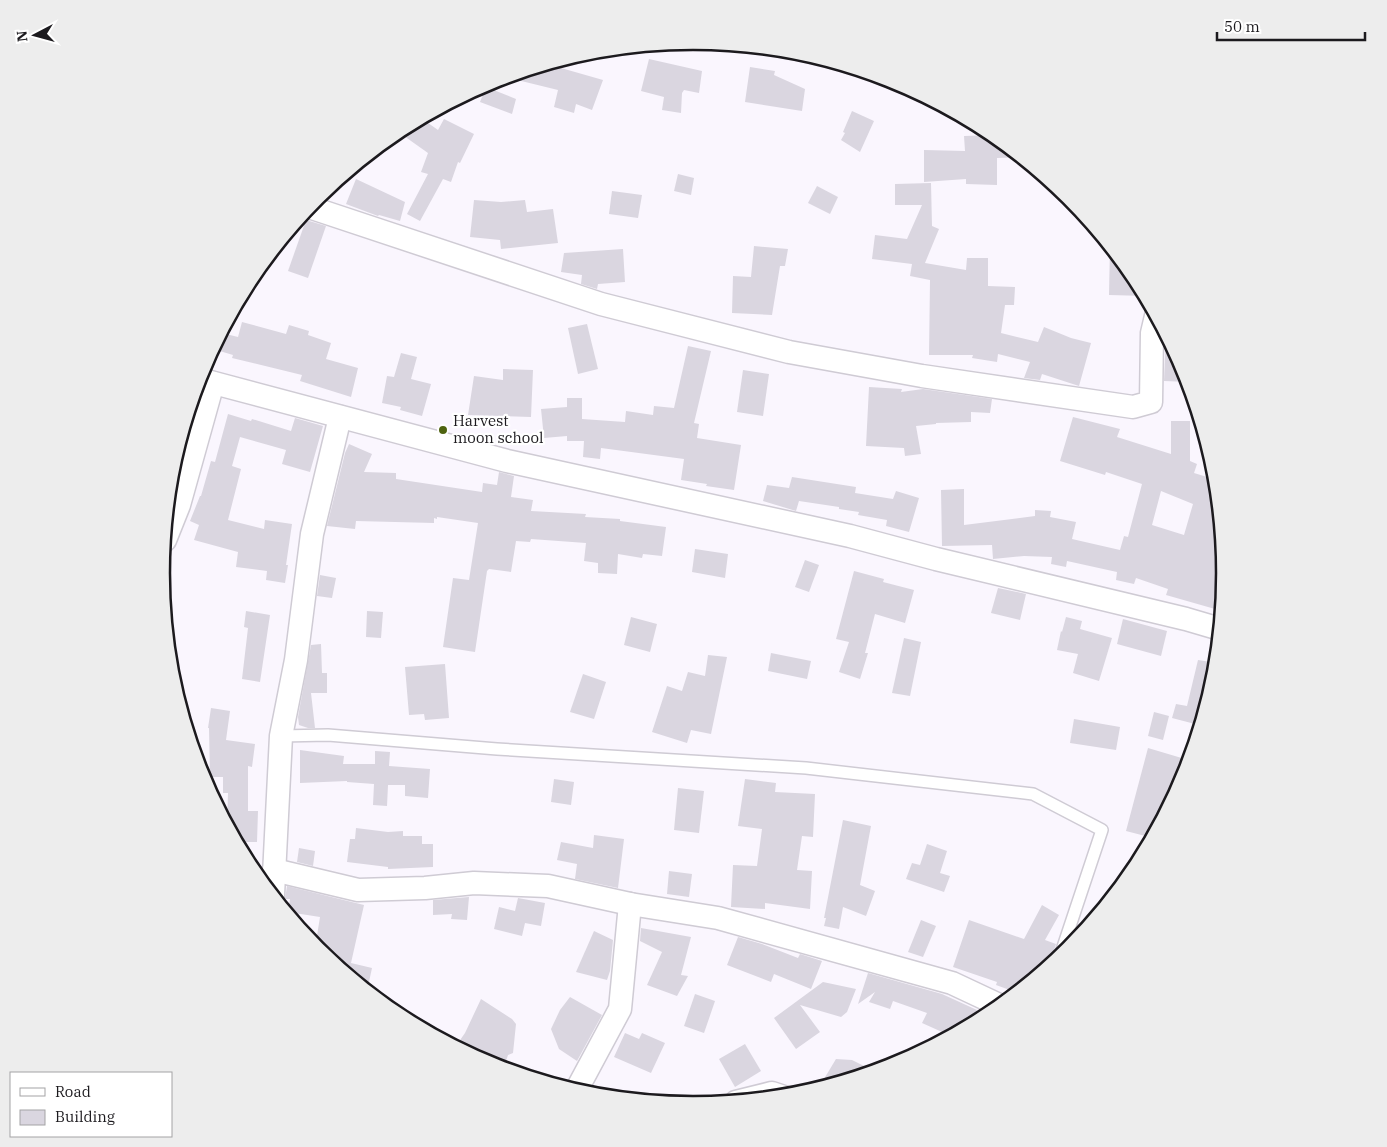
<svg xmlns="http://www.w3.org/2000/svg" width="1387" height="1147" font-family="'IBM Plex Serif',serif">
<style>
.building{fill:#dad6e0;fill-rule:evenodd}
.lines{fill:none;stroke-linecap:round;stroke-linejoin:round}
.service-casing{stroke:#cfcbd4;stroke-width:14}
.minor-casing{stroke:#cfcbd4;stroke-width:25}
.service{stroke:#fff;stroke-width:11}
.minor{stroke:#fff;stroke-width:22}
.poi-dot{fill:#4e6310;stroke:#fff;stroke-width:2}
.labels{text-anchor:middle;stroke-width:4.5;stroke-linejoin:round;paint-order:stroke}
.poi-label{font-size:15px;fill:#1c1a1e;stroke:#fff;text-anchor:start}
.rim{fill:none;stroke:#1c1a1e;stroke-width:2.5}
</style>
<rect width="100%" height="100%" fill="#faf6fe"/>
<g class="building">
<path d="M649,59L702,71L699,93L684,90L682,93L681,113L662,110L664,97L641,91Z"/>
<path d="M547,64L603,80L592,110L576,104L574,113L554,107L558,90L505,77Z"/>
<path d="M750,67L775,71L774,75L805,89L802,111L745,102Z"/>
<path d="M486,87L516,99L512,114L480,102Z"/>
<path d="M852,111L874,121L860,152L841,140L845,133L843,132Z"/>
<path d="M421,118L438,130L444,119L474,134L460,163L458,162L451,182L443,179L420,221L407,214L428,174L421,172L428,153L404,136L412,123Z"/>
<path d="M994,135L1021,157L997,158V185L966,184V179L924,182V150L965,151L964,136Z"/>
<path d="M678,174L694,178L691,195L674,191Z"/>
<path d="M356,179L405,202L400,221L379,215L378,216L346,204Z"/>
<path d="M931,183L932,226L939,229L925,263L966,270L967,258H988V286L1015,287L1014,305H1005L1001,333L1038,342L1044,327L1071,338L1091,343L1079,386L1042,374L1040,380L1024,378L1030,362L998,354L997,362L972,358L973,355H929L930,280L910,276L912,264L872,259L875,235L907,239L922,205H895V184Z"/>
<path d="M817,186L838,197L830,214L808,203Z"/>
<path d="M612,191L642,195L638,218L609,214Z"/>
<path d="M474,200L501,202L525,200L527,212L553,209L558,243L501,249L500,240L470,237Z"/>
<path d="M306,220L326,226L308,278L288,271Z"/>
<path d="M754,246L788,249L785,266H780L772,315L732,313L733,276L751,277Z"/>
<path d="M1110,246L1136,278L1146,296L1109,295Z"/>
<path d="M623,249L625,282L598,284L597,289L581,284L582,275L561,272L564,253Z"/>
<path d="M242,322L286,334L289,325L309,331L308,335L331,343L326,359L358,368L351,397L300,381L302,375L232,358L233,355L213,349L222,333L238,337Z"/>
<path d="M587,324L598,369L578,374L568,328Z"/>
<path d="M1166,333L1185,370L1189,382L1164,381Z"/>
<path d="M688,346L711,351L694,423L699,424L697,438L741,445L734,490L706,486L707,484L681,480L684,459L601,448L600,459L583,457L584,441H567V436L544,438L541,409L567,407V398H582V419L625,422L626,411L653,415L654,406L674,408Z"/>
<path d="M401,353L417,357L411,379L431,384L422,416L400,410L401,407L382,403L387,376L394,377Z"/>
<path d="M503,369L533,370L531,417L468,415L474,376L503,380Z"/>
<path d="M743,370L769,374L763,416L737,412Z"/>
<path d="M869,387L902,389L901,392L923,389L992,399L990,413L971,412V422L936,423V424L916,426L921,454L905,456L904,448L866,446Z"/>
<path d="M228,414L251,421L252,419L291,431L295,418L323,426L310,472L282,464L286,450L240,437L232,466L241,469L228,520L264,529L265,520L292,524L286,565H288L285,583L266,580L267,571L236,567L238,552L194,540L199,525L190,521L200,496H201L211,461L215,462Z"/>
<path d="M1073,417L1120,429L1117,437L1171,454V421H1190V461L1197,464L1194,473L1217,480L1225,564L1218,585L1224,587L1222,611L1166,595L1168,589L1136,578L1134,584L1116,580L1117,572L1067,561L1066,567L1051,564L1052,557L1024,556L993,559L992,545L942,546L941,490L964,489V525L1035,516V510L1051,511L1050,517L1076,522L1072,539L1120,550L1124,536L1128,537L1142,484L1106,472L1105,475L1060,461ZM1161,491L1193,504L1184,535L1152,525Z"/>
<path d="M349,444L372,454L364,472L396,473V479L482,492L483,483L497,485L499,472L514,476L511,497L533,500L531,511L586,514L585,517L620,519V521L666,527L662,556L643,554L642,558L618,554L617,574L598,573V563L584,561L586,543L531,539L530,542L516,541L511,572L489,569L487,571L475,652L443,647L453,578L469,580L478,523L437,517V519L434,518V523L356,521L355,529L327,526L345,453Z"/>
<path d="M792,477L856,487L855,493L893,499L896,491L919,498L909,532L886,526L887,520L858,515L859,512L839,509V507L799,501L796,511L763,501L767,485L789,488Z"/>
<path d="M695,549L728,554L725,578L692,572Z"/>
<path d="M805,560L819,565L809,592L795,587Z"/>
<path d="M854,571L884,579L883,582L914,590L905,623L875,614L865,653H868L860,679L839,672L849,642L836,639Z"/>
<path d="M320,575L336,578L332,598L317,596Z"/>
<path d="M998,588L1026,594L1020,620L991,613Z"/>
<path d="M246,611L270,615L260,682L242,679L248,628L244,627Z"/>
<path d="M367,611L383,612L381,638L366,637Z"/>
<path d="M631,617L657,624L650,652L624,645Z"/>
<path d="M1066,617L1082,621L1080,629L1112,638L1099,681L1073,673L1078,654L1057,650L1061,631L1062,632Z"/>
<path d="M1123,619L1167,631L1161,656L1117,644Z"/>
<path d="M904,638L921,642L910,696L892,693Z"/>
<path d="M321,644L322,673H327V693H311L315,728H308L299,725L298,717L311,645Z"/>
<path d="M771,653L811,661L807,679L768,671Z"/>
<path d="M708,655L727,657L711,734L691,730L687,743L652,732L667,686L682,691L688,672L705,676Z"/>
<path d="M1198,660L1217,663L1215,678L1205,713L1198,712L1195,724L1172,718L1176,704L1187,706Z"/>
<path d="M445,664L449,718L425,720L424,714L409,715L405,667Z"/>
<path d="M583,674L606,682L594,719L570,712Z"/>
<path d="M211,708L230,711L226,740L255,744L252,767L248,766V811H258L257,842H236L227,824L228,793H223V777H210L209,728H208Z"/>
<path d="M1154,712L1169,716L1163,740L1148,736Z"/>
<path d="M1074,719L1120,727L1116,750L1070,743Z"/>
<path d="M1148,748L1185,759L1183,765L1188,766L1185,777L1153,838L1126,831Z"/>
<path d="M300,750L344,756L343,764H375V751L390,752L389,766L430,769L428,798L405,796V785H388L387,806L373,805L374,784L347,782V781L300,783Z"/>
<path d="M554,779L574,782L571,805L551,802Z"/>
<path d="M745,779L776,783L775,792L815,794L813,837L802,836L797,870L812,871L810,909L765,903V909L731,907L733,865L757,866L762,829L738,826Z"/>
<path d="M678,788L704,791L699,833L674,830Z"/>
<path d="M843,820L871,826L860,885L875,891L866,916L843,907L839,929L824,926L826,918H824Z"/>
<path d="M356,828L388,832L403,831V836H422V844H433V867L388,869V867L347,862L350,839H355Z"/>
<path d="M594,835L624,839L618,888L575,879L577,864L557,860L561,842L593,848Z"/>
<path d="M927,844L947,851L940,873L950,876L944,892L906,879L912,863L920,865Z"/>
<path d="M299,848L315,851L313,866L297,862Z"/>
<path d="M669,871L692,874L689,897L667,894Z"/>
<path d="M287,886L364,905L351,963L372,968L367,991L315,948L320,917L288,912L290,899H285Z"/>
<path d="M469,897L467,920L451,919L452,914L433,915V900Z"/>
<path d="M518,898L545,903L541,926L525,923L522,936L494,929L499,907L515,911Z"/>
<path d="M1042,905L1059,915L1045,940L1056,944L1052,957L1053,964L1018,993L996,985L997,982L953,967L969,920L1024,939Z"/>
<path d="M921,920L936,926L923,957L908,952Z"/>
<path d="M641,928L691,937L681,975L688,976L677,996L647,985L662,952L640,941Z"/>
<path d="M594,931L613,940L610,971L607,980L576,972Z"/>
<path d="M738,937L762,944L798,958L800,954L822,961L811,989L774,974L771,982L727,965Z"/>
<path d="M868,973L942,994L977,1010L969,1027L951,1036L922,1023L927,1013L893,1001L890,1009L869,1002L875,992L858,1004Z"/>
<path d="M823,982L856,989L847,1012L841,1017L800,1005L820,1032L796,1049L774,1018Z"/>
<path d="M695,994L715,1001L704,1033L684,1026Z"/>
<path d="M570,997L602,1015L577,1061L559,1049L551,1029L560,1010Z"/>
<path d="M481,999L512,1019L516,1024L513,1053L508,1055L504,1067L458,1043L465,1033Z"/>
<path d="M625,1033L639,1039L642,1033L665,1043L651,1073L614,1057Z"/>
<path d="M745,1044L761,1071L735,1087L719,1059Z"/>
<path d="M836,1059L852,1060L876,1072L818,1089Z"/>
</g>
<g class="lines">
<defs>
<path id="service" d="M281,736L328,735L497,749L806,768L1033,794L1102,830L1059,959"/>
<g id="minor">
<path d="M309,207L601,304L789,352L922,376L1133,407L1151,402L1152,333L1156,316"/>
<path d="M199,379L507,461L850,536L936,559L1186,619L1220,629"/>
<path d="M165,540L179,505L213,383"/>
<path d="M274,870L358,890L425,888L474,883L548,886L630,904L718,918L952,983L1001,1006"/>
<path d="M273,895L281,736L296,660L312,534L340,417"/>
<path d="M576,1091L620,1009L630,904"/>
<path d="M736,1102L772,1093L784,1097"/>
</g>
</defs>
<use href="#service" class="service-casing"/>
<use href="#minor" class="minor-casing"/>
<use href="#service" class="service"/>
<use href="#minor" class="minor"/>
</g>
<circle class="poi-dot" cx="443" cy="430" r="5"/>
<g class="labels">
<g class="poi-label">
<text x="453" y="426">Harvest<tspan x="453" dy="17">moon school</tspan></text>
</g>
</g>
<path d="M0 0H1387V1147H0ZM170 573a523 523 0 1 1 1046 0a523 523 0 1 1-1046 0Z" fill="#ededed" fill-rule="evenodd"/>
<path class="rim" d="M170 573a523 523 0 1 1 1046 0a523 523 0 1 1-1046 0Z"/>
<rect x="10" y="1072" width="162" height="65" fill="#ffffff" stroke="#a4a3a5"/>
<rect x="20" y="1088" width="25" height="8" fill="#ffffff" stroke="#a4a3a5"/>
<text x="55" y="1097" font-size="15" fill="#1c1a1e">Road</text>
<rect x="20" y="1110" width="25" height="15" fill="#dad6e0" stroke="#a4a3a5"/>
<text x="55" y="1122" font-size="15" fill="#1c1a1e">Building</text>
<g transform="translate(35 35) rotate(264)" stroke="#ffffff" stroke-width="4" paint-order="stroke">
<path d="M0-4L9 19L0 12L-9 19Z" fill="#1c1a1e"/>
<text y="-8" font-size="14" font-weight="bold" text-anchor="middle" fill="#1c1a1e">N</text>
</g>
<path d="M1217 32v8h148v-8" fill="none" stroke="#1c1a1e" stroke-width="2.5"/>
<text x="1224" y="32" font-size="15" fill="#1c1a1e" stroke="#ffffff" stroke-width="4" paint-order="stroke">50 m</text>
</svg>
